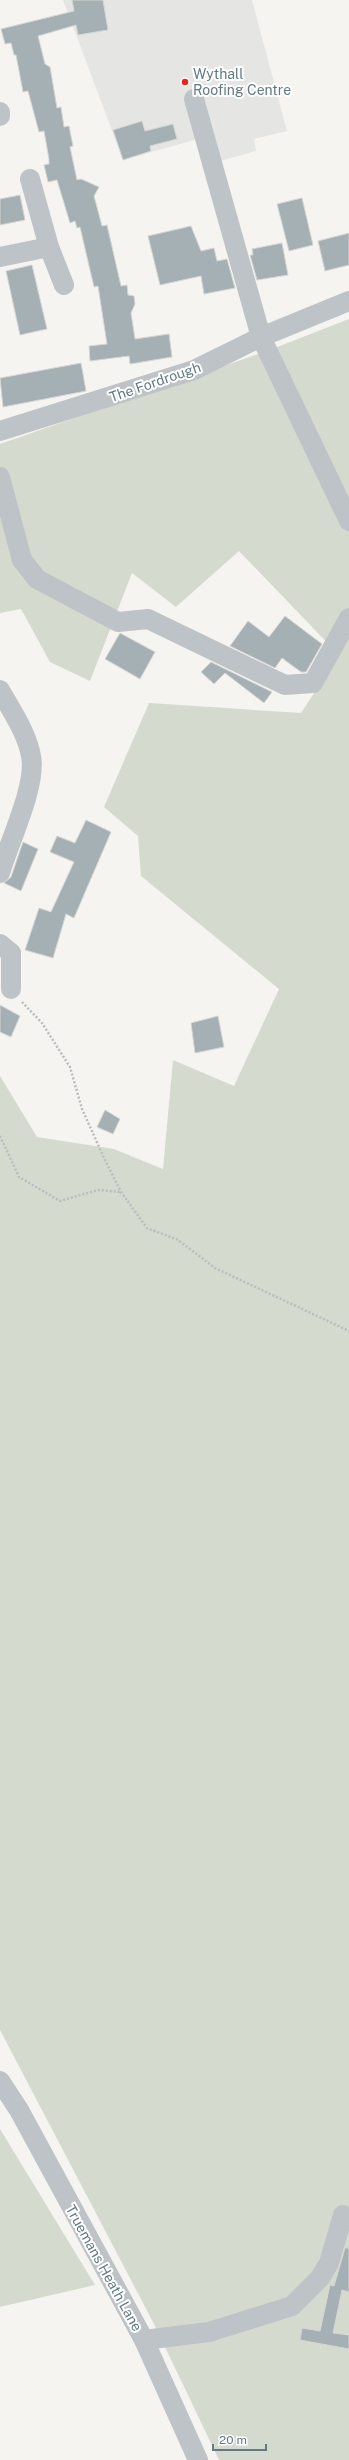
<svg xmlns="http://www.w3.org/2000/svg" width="349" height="2460" font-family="'Public Sans',sans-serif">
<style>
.built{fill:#e5e6e4}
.green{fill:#d5dacf}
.building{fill:#a4b0b3;stroke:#d6d6d3}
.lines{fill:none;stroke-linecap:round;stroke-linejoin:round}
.path{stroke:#b9bdbf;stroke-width:2.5;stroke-dasharray:2 2;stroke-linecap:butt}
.minor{stroke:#bdc3c6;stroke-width:20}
.poi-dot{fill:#ed2519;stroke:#fff;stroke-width:1.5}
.labels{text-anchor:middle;stroke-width:4;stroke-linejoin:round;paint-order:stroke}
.poi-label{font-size:14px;fill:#627a83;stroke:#fff;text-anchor:start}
.street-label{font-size:14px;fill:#627a83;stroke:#fff}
</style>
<rect width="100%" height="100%" fill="#f5f4f0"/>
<path class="built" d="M63,0H252L287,131L254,139L256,151L206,165L198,139L123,160Z"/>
<g class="green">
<path d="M349,319V2460H219L154,2324L0,2030V1076L37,1137L114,1149L163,1169L173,1060L234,1086L279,989L141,876L138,836L104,807L149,703L301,713L339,655L239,551L176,607L132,573L90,681L50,662L21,609L0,613V444L267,351Z"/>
<path d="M0,2129L95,2285L0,2307Z"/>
</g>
<g class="building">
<path d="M72,0H103L108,30L78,35L76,25L38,36L45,64L50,67L57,108L61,107L64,127L69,126L73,146L70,147L77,180L81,179L99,187L94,196L102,226L107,225L121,286L127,285L128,295L134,296L135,304L131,313L135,339L169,334L172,357L130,364L129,356L90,361L89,346L107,344L98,286L94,287L80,227L77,228L75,221L70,223L57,180L48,182L44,165L49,164V159L44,131L39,132L28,91L23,92L16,55H14L11,43L5,44L1,29L74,11Z"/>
<path d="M142,121L145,131L173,124L177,139L150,146L151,151L123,160L113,130Z"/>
<path d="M20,195L25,220L0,225V199Z"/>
<path d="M302,198L313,245L289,251L277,204Z"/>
<path d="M191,226L201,251L214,248L217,261L227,259L235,288L204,294L201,276L160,285L148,236Z"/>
<path d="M349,233V265L325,271L318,241Z"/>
<path d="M282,243L288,275L257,280L250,255H253L252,249Z"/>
<path d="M32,265L47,329L20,335L6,271Z"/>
<path d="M81,363L86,391L3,407L0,378Z"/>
<path d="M285,616L322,644L306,672H301L282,658L275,668L230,646L248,621L269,637Z"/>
<path d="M120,633L155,652L140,679L105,659Z"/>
<path d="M211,662L272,692L264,703L225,673L214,684L201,672Z"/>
<path d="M86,820L111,832L74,918L66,914L53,958L25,950L39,908L51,912L74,862L50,852L57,836L75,843Z"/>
<path d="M23,842L38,849L21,891L4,883L11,877Z"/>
<path d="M0,1005L20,1016L11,1037L0,1032Z"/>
<path d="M218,1016L224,1047L195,1053L191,1023Z"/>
<path d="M105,1110L120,1119L113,1134L97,1127Z"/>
<path d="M345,2248H349V2292L342,2290L333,2333L349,2335V2349L300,2340L302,2328L320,2331L330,2285L334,2286Z"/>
</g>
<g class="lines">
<g class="path">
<path d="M22,1002L42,1023L70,1067L82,1109L104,1158L121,1192L147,1228L178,1240L215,1268L349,1331"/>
<path d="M0,1136L19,1177L60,1201L98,1190L121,1192"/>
</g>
<g class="minor">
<path d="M194,99L261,337L349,521"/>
<path d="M0,112V116"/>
<path d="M30,179L49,247L64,285"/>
<path d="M0,257L49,247"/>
<path d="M0,431L194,370L261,337L349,301"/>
<path d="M0,477L22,560L37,579L118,622L148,619L285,685L313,683L349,618"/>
<path d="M0,690C11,710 27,733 31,756C37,785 9,842 0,873"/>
<path d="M0,944L11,953V989"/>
<path d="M0,2081L19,2110L144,2340L198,2460"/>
<path d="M144,2340L209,2332L292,2306L320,2278L329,2263L343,2215"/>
</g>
</g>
<circle class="poi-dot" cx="185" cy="82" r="4"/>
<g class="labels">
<g class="poi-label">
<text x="193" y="79">Wythall<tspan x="193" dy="16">Roofing Centre</tspan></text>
</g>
<g class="street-label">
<text transform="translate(155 382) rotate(-19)" y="5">The Fordrough</text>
<text transform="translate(104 2268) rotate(61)" y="5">Truemans Heath Lane</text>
</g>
</g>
<path d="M213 2444v6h53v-6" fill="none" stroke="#627a83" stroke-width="2"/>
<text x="219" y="2444" font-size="12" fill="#627a83" stroke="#ffffff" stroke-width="3" paint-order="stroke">20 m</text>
</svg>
